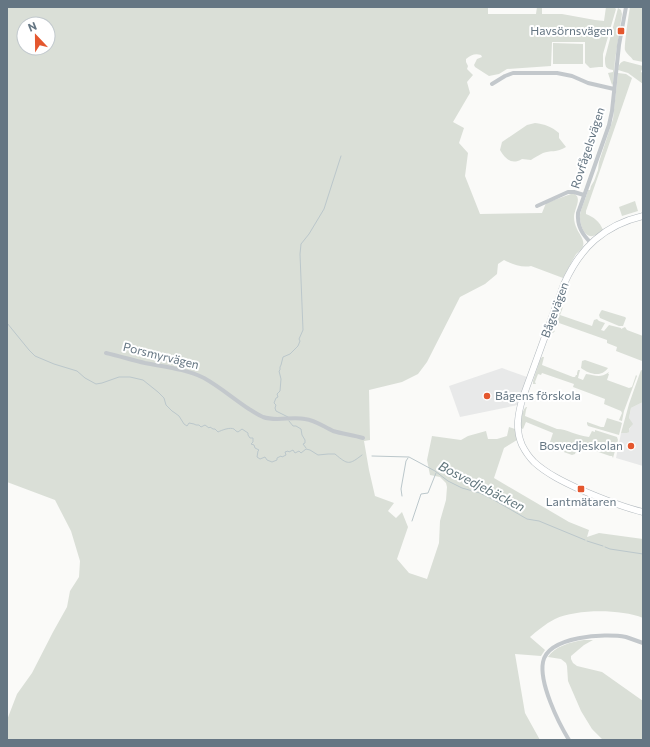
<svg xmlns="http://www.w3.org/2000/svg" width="650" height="747" font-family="Commissioner,sans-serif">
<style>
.built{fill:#e8e9e9}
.green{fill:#dadfd7;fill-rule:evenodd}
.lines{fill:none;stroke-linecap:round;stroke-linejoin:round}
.stream{stroke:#bbc7cb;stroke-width:1}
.secondary-casing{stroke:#b3babf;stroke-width:7}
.street{stroke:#c3c8cc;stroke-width:4}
.secondary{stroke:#fff;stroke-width:6}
.poi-dot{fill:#e4572e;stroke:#fff;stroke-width:1.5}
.labels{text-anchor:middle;stroke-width:4;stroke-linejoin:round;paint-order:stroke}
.poi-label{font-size:12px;fill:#657683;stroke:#fff;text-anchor:end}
.street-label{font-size:12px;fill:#657683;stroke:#fff}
.water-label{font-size:13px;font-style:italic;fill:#60757c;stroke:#fff}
</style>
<rect width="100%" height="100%" fill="#fafaf8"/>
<g class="built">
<path d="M502,368L527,377L518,405L460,417L449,386Z"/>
<path d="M643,402V466L616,458L621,433H627L632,425L629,418L631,408Z"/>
</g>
<g class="green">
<path d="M7,7H488V14H536L537,7H542V14H562L595,20L604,21L606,7L615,8L616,9L603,54V67H599L590,68L585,63V42H552L551,66L507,69L499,74L489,76L475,67L474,65L477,59L482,57L481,55C475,53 471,55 466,59V62L468,66L467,69L473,75L467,82L470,93L453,122L464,128L459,143L468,153L465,176L480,214L542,213L546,203L571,194L572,193C584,196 574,209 574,217C574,221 575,225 577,229C579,234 585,240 583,246C582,250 577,252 575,256C571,263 567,270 563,278L531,266C522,268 512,264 504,260L498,264L497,274L485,284L460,297L427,362L418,374L402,382L369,390L370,440L364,441L369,470L375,496L394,503L388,511L396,518L402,512L408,527L397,559L409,573L427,579L439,543L440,521L446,500L447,487L446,483L440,477L430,475L427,460L432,436L461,440L468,436L486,431L488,439H497L507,436L509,427L515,429L517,440L504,448L494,478L569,522L589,530L587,537L599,533L643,539V618C620,609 577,609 555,619C545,624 537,631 530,637L545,650L541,656L515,654L525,713L540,740H7V720L17,694L32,673L53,632L67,607L70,591L79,577L80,561L71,531L55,500L7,482ZM24,24H48V48H24Z"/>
<path d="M630,7H643V62L633,60C631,56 627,55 625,50C624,46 629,12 630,7Z"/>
<path d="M618,8L621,10L622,14L615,60L613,84L612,85L608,73L613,72V70C605,69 605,66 605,58Z"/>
<path d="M553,43L583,44V64H553Z"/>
<path d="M624,61L643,66L641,72L643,73V84L628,73L618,70C619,65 619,63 624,61Z"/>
<path d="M618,73L626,74L632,78L586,211V214C594,217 600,222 603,230C601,231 598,234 596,235C584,241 579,222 580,214C582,206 586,198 588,190H590L591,186L594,181L598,170L599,162L613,119Z"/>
<path d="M535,123C545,124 552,127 559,133V138L566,147C557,153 550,150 543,153C539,155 534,158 531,160L522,159C512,165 506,160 500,150L502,142L527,125Z"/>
<path d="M635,201L638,211L622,216L619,207Z"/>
<path d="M560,306H562L563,307L560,315L592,326L594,320L597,319L599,321L605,323L601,330L604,331L609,325L621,328V329L625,327L627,330L643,336L642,361L616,351L617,347L607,343V340L559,323L558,326L555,325L553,330L555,331L553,333H550Z"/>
<path d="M602,310L625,317L626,318L623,326H619L600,318L599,315L601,311Z"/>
<path d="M542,357H544L542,365L573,377H575L576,375H577V373L578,370H580L578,378L583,380L586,374C596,375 599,379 609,372L608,374H609L607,380L629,388L632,387L636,375L637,376L624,411L622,421L619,420L622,413L621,411L604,404L605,399L573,387L574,384L542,373L541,375L538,374L535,382L536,384H533V381L540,360Z"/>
<path d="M585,360L608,368C601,378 589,374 581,368L582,361Z"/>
<path d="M641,370L643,371V402L631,408L629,418L633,424L629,429V432L627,433H621L629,404Z"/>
<path d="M526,407H527L526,410L525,416L557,429C567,429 577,436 589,437L592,431L595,432V430L617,437L618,440L613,458L612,456H610L581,446H578L575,454L572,455L550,447L549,445L553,433L526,422L523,429L521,428C520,421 521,412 526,407Z"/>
<path d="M607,418L620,422L622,423L619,435L588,426L587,424V422L601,427H604Z"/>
<path d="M584,640H593L584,645L571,656V659L573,663L577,666L602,672L643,701V739L603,740L592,729L581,711L568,681L567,666L566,663L561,659L548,657C555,646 571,642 584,640Z"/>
</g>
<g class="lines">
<g class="stream">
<path d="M7,323L29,350L35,356L54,364L77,371L85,378L96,384L102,383L119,377H130L143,380L158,392L164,398L166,405L172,411L175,413L179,416L184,424L187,426L189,423L194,424L196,425H199L201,427L205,425L209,428L210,427L213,429H215L218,432C222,430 230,427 234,429L236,431L238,432L242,429L248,433V435L250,438H253V442L251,444L254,445L255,448L259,450L258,451L257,457L260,459L265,457L267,460L272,462L277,460V458L281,456L282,457L286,455L285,452L288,451L289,452L293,450L295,453L299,451L301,453L306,449L310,450L318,455L328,454H335C348,465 349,465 362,455"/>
<path d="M288,417L276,411L275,408L276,405L274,403L276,398L278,397L277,394L280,391L281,379L279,371L280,370V367L281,365L283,357L290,354L298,346L300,341L299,339L303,330L300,254L301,244L309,234L324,209L341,156"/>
<path d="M289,421L293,426H296L301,429L302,435L305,440V443L303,444L306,448"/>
<path d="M372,456L409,457L435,471L448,481L462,488L480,493L494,500L527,519L539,521L585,540"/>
<path d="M402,496L401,489L406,461L408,458"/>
<path d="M412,521L421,494L428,493L436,473"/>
<path d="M587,541L603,546"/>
<path d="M605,547L610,549L643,554"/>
</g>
<defs>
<path id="secondary" d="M643,216C604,225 580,248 564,284L523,397C518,413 515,429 522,445C525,451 529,457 534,462C547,474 564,482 579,489C600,498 621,507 643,512"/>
</defs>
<use href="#secondary" class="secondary-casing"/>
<g class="street">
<path d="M492,84L505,76L513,73H557L572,76L588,83L614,89"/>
<path d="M537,206L568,192H574L584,195"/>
<path d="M591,243C582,234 577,226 578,213L609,125L612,111L619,45L626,7"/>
<path d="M106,353C119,356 132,360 145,363C165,367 186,369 204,378C220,387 234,399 249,409C254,412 258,415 263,417C277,422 291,416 305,419C315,420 324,427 333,431C343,434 353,435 363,438"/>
<path d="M569,740C558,722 539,683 543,662C548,636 605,633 626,637C632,639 637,641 643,643"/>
</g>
<use href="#secondary" class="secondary"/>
</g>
<g class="poi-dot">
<rect x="617" y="27" width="8" height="8" rx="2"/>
<circle cx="487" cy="396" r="4"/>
<circle cx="631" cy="446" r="4"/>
<rect x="577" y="485" width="8" height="8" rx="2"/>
</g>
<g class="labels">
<g class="poi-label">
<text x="613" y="35">Havsörnsvägen</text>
<text x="495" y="400" text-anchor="start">Bågens förskola</text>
<text x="623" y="450">Bosvedjeskolan</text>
<text x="581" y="506" text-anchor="middle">Lantmätaren</text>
</g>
<g class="street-label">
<text transform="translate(588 148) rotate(-72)" y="4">Rovfågelsvägen</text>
<text transform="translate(555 310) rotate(-70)" y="4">Bågevägen</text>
<text transform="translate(161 356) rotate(14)" y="4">Porsmyrvägen</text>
</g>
<g class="water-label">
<text transform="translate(482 486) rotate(27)" y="5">Bosvedjebäcken</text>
</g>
</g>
<rect width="650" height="747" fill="none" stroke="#657683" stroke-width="16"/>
<g transform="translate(36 36) rotate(338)"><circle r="19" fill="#ffffff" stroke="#c1c8cd"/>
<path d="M0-3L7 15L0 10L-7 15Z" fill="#e4572e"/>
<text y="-6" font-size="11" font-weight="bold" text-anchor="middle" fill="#657683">N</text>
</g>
</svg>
